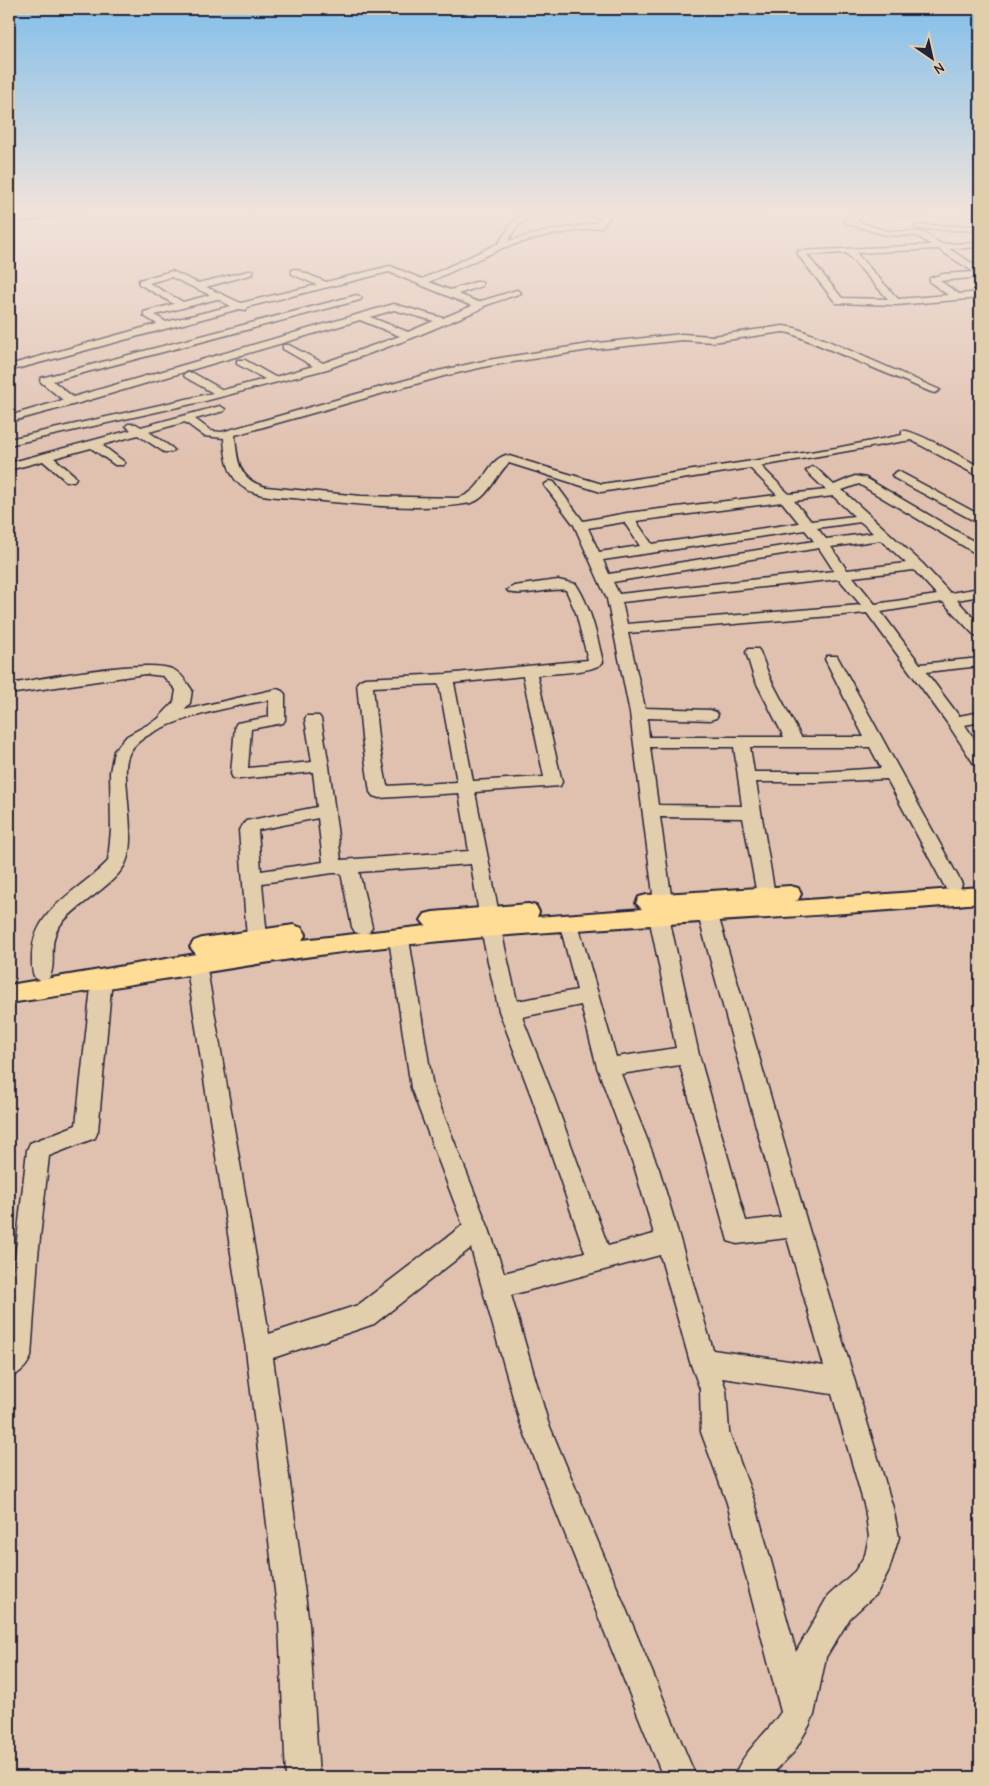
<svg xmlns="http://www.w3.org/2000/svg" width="989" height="1786" font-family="'Comic Neue',sans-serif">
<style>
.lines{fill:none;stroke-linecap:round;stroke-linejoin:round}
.minor-casing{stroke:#22223b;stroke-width:3}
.major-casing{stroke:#22223b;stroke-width:4}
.minor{fill:#e2cdac;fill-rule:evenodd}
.major{fill:#ffdd96;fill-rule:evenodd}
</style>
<rect width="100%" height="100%" fill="#e0c1b0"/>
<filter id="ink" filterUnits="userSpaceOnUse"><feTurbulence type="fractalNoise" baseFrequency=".02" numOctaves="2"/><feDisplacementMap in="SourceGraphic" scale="10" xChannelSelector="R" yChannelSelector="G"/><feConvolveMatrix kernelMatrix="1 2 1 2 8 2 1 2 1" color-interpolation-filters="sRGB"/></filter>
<g filter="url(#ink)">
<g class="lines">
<defs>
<g id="minor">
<path d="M65,211H84L80,213L9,223V219Z"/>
<path d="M527,211H536L517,227L508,241L543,232L596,223L601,217L549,213L545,211L605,213L606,211H614L602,227L544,236L505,247L429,282L450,290L476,282H482V286L458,294L478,302L517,290L521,293L484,306L483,308L412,338L327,369L205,401L9,445V439L213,393L185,377L184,375L185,373H193L223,390L265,379L237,364V360H245L275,377L313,366L283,349V345H289L323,363L400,336L360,320L76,404L9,422V416L63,400L41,382L40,380L41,378L357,295L362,298L360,300L53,381L73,397L394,304L443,318L472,306L389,272L247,307L246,310L239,309L9,371V365L157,324L144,316V312L174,304L139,284V280L172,271L198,283L253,270V274L206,287L241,303L317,285L292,274V270L295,269L326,282L390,266L422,279L499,243L511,224ZM171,277L210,295L183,302L149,283ZM217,299L231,306L166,322L155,315ZM394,310L434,321L408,332L370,317Z"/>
<path d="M856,211H864L860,219L855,221L887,231L922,232L941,244L980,243V247L949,249L980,268V277L940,281L959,294L980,292V298L896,305L836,303L798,255V251L931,245L917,236L886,235L845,223V219L854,216ZM938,249L974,272L943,274L930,278V282L948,295L898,299L856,253ZM847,253V254L888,299L842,298L807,255Z"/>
<path d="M877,211H896L922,216L918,218L881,213Z"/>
<path d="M965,211H974L979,214L980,231L918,229L914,227L918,225L976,226L972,217Z"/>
<path d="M783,326L795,328L826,340L940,390L935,393L931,392L790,333L783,332L713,342L682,340L589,350L488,366L444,376L235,435C237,460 238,480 266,487L361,496L457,498C484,493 485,461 506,455L602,484L836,448L902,435V431C912,428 967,460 980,467V476L976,475L911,440L761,466L789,494L826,490L806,471L812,467L816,468L834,485L855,476L866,478L980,545V554L975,553L859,484L842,490L922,563L950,593L980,588V596L957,600L980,625V637L975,636L943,602L881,612L920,664L980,658V666L926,672L959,716L980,712V722L965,725L980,748V765L974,764L948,724L867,613L628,633L645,708L710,710L716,712L718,715L716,718L710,720L647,718L649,737H784L754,678L746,652L748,649H758L760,652L770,678L801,737H864L825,659L827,656H837L962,884L960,889L953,891L946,889L887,779L820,782H756L775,895L773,900L766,902L759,900L757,895L743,818L660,817L672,902L670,907L663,909L656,907L654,902L630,713L607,599L574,525L544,485L550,481L554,482L583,521L627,513L777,495L750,468L601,492L509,463C496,474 489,498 471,503C420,512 354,504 302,499C285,497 261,498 246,489C228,479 225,456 224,438L204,436L185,422L149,432L172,448L174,450L172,452H164L138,435L102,445L123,461L125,463L123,465H115L91,448L54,458L74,475L76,478L74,481H66L43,461L9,470V463L131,430L126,426L128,424H136L141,427L220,406L225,409L224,411L195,419L211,431L222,432L438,371L488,360L589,344L682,334L713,336ZM833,496L854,516L811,521L794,501ZM782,502L799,523L652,544L636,521ZM624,522L640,546L599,552L588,528ZM861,522L873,533L826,539L817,528ZM805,530L814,541L609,574L603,560ZM881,540L906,563L847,570L831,547ZM819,548L834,571L619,594L613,582ZM914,570L937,595L875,604L853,577ZM839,579L861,605L627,624L622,602ZM650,747H734L742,806L658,805ZM750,747H870L881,768L820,772H754Z"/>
<path d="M898,471L980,515V524L894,478L892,475Z"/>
<path d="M558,580L576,584C591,607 597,636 603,662C595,673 552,673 537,675L562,782L560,786L475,792L499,914L496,919L489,921L482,919L479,914L471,864L359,872L372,927L369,932L362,934L355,932L352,927L341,873H333L262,883L267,938L264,943L257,945L250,943L247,938L239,830L246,821L317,807L313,772L239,779L233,778L231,774L235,726L237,723L269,717V700C235,706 148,721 130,752C124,762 126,779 127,790C128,810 134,843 126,862C118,883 77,904 61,924C46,943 58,962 49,978L42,981L35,978C31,971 32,964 32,956C33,908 80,891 108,861L111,830L110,772L114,751L127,736L158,719L174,702L176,690L163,676L145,674L9,694V684C41,679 149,657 174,670C182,674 187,683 192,690L190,703L184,710L277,689L282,691L285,694V720L283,723L251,729L248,768L312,762L305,719L307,716H319L321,719L329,766L341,860L469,851L459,793L379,798L373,796L370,792L362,738L357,683L360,680L365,678L446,674L588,660L576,613L566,590C552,587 514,599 507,590L514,586ZM523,676L544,777L473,781L454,683ZM439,684L457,782L387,786L378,738L373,687ZM318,818L323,862L261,871L258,830Z"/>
<path d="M708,908L715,910L718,915L808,1226L893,1508L899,1537L889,1570L877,1593L850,1618L826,1657L814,1715L809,1726L794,1752L769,1777H734C743,1751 766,1735 781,1712L727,1503L701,1432L700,1389L690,1362L660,1255L511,1295L548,1422L696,1777H663L520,1422L471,1248L374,1324L273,1358L309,1624L319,1777H286L279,1624L246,1350L186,963L189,958L196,956L203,958L206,963L269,1334L358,1305L463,1225L411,1088L389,939L392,934L399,932L406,934L409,939L433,1088L489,1229L504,1273L585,1252L532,1098L499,1011L481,930L484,925L491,923L498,925L501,930L517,1001L577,990L559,922L562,917L569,915L576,917L616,1057L676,1048L649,917L652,912L659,910L666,912L669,917L699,1055L746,1221L781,1217L698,915L701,910ZM581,1005L597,1067L635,1169L654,1234L608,1246L554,1098L522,1017ZM680,1065L728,1241L737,1244L787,1238L824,1366L713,1350L659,1169L621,1074ZM722,1378L832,1394L865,1508L869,1537L865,1555L855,1571L828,1596L796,1652L755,1503L729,1432L726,1389Z"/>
<path d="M102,970L109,973L112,978L98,1131L95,1138L49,1156L38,1256L31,1357C26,1368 20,1373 9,1378V1312L27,1150L30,1143L76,1125L92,978L95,973Z"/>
</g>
<path id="major" d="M790,886L798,888L801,894L798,900L794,901L980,887V903C773,921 565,925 358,950C241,964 125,987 9,1003V985L196,954L190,947L194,941L202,938L294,925L302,928L306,934L302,940L426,926L421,920L425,914L433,912L528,904L536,906L539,912L537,917L642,909L636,903L639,897L647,895Z"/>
</defs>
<use href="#minor" class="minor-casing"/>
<use href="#major" class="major-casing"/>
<use href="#minor" class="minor"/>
<use href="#major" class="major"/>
</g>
</g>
<linearGradient id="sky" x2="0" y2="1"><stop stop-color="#83bfea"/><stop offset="0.46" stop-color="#f1e3db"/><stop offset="1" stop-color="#f1e3db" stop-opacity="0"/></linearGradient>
<rect width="989" height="461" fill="url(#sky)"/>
<rect width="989" height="1786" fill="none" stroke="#e2cdac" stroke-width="30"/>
<rect x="15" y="15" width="959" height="1756" fill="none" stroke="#22223b" stroke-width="2" filter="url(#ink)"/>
<g transform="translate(932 58) rotate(146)" stroke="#e2cdac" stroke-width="4" paint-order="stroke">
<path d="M0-4L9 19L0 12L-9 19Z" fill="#22223b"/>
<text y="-8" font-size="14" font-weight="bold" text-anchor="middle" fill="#22223b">N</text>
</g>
</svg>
